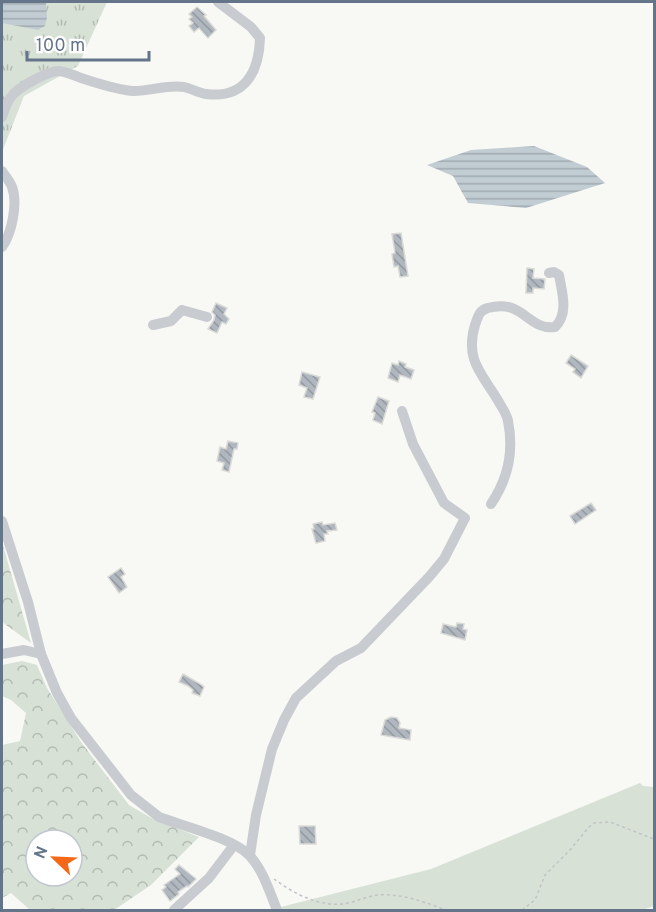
<svg xmlns="http://www.w3.org/2000/svg" width="656" height="912" font-family="Overpass,sans-serif">
<style>
.grass{fill:#d8e1d6}
.forest{fill:url(#forest-crowns);fill-rule:evenodd}
.park{fill:url(#park-tufts)}
.water{fill:url(#water-rules)}
.building{fill:url(#building-back-hatch);stroke:#dadad7;stroke-width:1.5}
.lines{fill:none;stroke-linecap:round;stroke-linejoin:round}
.path{stroke:#c1c3c6;stroke-width:1.5;stroke-dasharray:3 3;stroke-linecap:butt}
.minor{stroke:#c8cbcf;stroke-width:10}
</style>
<defs>
<pattern id="forest-crowns" width="20" height="18" patternUnits="userSpaceOnUse" patternTransform="scale(1.5)"><rect width="20" height="18" fill="#d8e1d6"/><path d="M2 6a3 3 0 1 1 6 0M12 15a3 3 0 1 1 6 0" fill="none" stroke="#b3bbb3"/></pattern>
<pattern id="park-tufts" width="24" height="20" patternUnits="userSpaceOnUse" patternTransform="scale(1.5)"><rect width="24" height="20" fill="#d8e1d6"/><path d="M3 7l-1-3M5 7V3M7 7l1-3M15 17l-1-3M17 17v-4M19 17l1-3" fill="none" stroke="#b3bbb3"/></pattern>
<pattern id="water-rules" width="6" height="5" patternUnits="userSpaceOnUse" patternTransform="scale(1.5)"><rect width="6" height="5" fill="#c2ccd3"/><path d="M0 2.5h6" fill="none" stroke="#a1aab1"/></pattern>
<pattern id="building-back-hatch" width="6" height="6" patternUnits="userSpaceOnUse" patternTransform="scale(1.5)"><rect width="6" height="6" fill="#b0b7bf"/><path d="M-1 5l2 2M0 0l6 6M5-1l2 2" fill="none" stroke="#9399a1"/></pattern>
</defs>
<rect width="100%" height="100%" fill="#f8f8f5"/>
<path class="grass" d="M640,783L643,786L654,787V906L642,910H282L281,907L431,869Z"/>
<g class="forest">
<path d="M2,542L31,643L2,622Z"/>
<path d="M22,661L37,665L47,688L81,742L129,805L153,819L199,837L151,885L114,910H30L11,893L2,898V745L20,741L26,713L11,700L2,696V665ZM36,840H72V876H36Z"/>
</g>
<path class="park" d="M2,2H107L78,66L24,96L2,152Z"/>
<g class="water">
<path d="M2,2H46L47,17L45,26L38,30L2,23Z"/>
<path d="M534,146L587,167L605,183L526,208L468,203L453,176L427,165L471,150Z"/>
</g>
<g class="building">
<path d="M197,7L206,15L204,16L216,30L208,38L199,28L194,32L189,26L193,23L189,19L192,17L189,14Z"/>
<path d="M401,233L408,276L400,277L398,266L394,267L392,254L395,253L392,234Z"/>
<path d="M527,268L534,269L533,278L545,279L544,289L533,288V293H526Z"/>
<path d="M216,303L227,308L224,314L229,319L226,324L222,322L217,333L208,329L214,320L215,315L212,312Z"/>
<path d="M571,355L588,366L581,378L573,372L575,369L566,363Z"/>
<path d="M399,361L406,364L405,367L414,370L411,379L400,375L398,382L388,378L392,363L398,365Z"/>
<path d="M302,372L320,377L313,399L304,397L307,388L299,385Z"/>
<path d="M378,397L389,401L382,424L373,420L375,413L372,412Z"/>
<path d="M228,441L238,443L237,449H234L229,472L222,470L224,463L217,461L220,447L226,449Z"/>
<path d="M591,503L596,510L575,524L570,516Z"/>
<path d="M322,522L323,525L335,523L337,530L327,531L328,534H324L325,541L316,543L312,529H314L313,524Z"/>
<path d="M121,568L125,574L121,577L127,587L119,593L108,577Z"/>
<path d="M457,623L464,624L463,629L467,630L465,640L441,633L443,624L456,627Z"/>
<path d="M183,674L202,685L204,687L200,696L192,693L193,690L188,686L179,682Z"/>
<path d="M391,717L397,718L400,723L399,728L411,730L410,740L381,735L385,720Z"/>
<path d="M299,826H315L316,844H300Z"/>
<path d="M179,865L196,879L188,887L187,886L178,892L179,894L170,901L162,890L166,887L164,885L180,874L175,869Z"/>
</g>
<g class="lines">
<g class="path">
<path d="M274,879C293,893 317,906 342,904C354,903 366,896 378,895C400,893 426,902 445,910"/>
<path d="M522,910L535,900L545,875L570,850L589,827L594,823L610,822L654,839"/>
</g>
<g class="minor">
<path d="M2,117C4,111 7,102 11,97C18,87 48,71 59,71C66,72 74,75 81,78C97,83 117,90 134,91C151,91 168,84 184,87C192,89 199,93 206,94C245,99 259,72 260,38L251,27L218,2"/>
<path d="M2,171C5,176 10,181 12,187C18,203 12,233 2,247"/>
<path d="M153,325L171,321L182,310L207,317"/>
<path d="M491,504C508,479 514,451 508,421C507,415 503,409 500,404C484,375 464,362 475,325C478,317 479,310 488,308C523,298 528,331 555,327C569,314 562,292 559,275L554,272L549,273"/>
<path d="M2,521L28,602L41,654L57,693L71,718L131,795L159,817C183,826 233,838 250,856C263,870 270,893 277,910"/>
<path d="M2,654L24,650L41,654"/>
<path d="M250,855L256,815L272,749L284,720L296,698L336,661L361,648L429,577L444,559L465,518L444,503L413,444L402,411"/>
<path d="M174,910L209,878L234,845"/>
</g>
</g>
<rect width="656" height="912" fill="none" stroke="#647489" stroke-width="6"/>
<g transform="translate(54 858) rotate(293)"><circle r="28" fill="#ffffff" stroke="#c1c7d0" stroke-width="1.5"/>
<path d="M0-4.5L10 22L0 15L-10 22Z" fill="#f56818"/>
<text y="-9" font-size="16" font-weight="bold" text-anchor="middle" fill="#647489">N</text>
</g>
<path d="M27 51v9h122v-9" fill="none" stroke="#647489" stroke-width="3"/>
<text x="36" y="51" font-size="18" fill="#647489" stroke="#ffffff" stroke-width="4.5" paint-order="stroke">100 m</text>
</svg>
